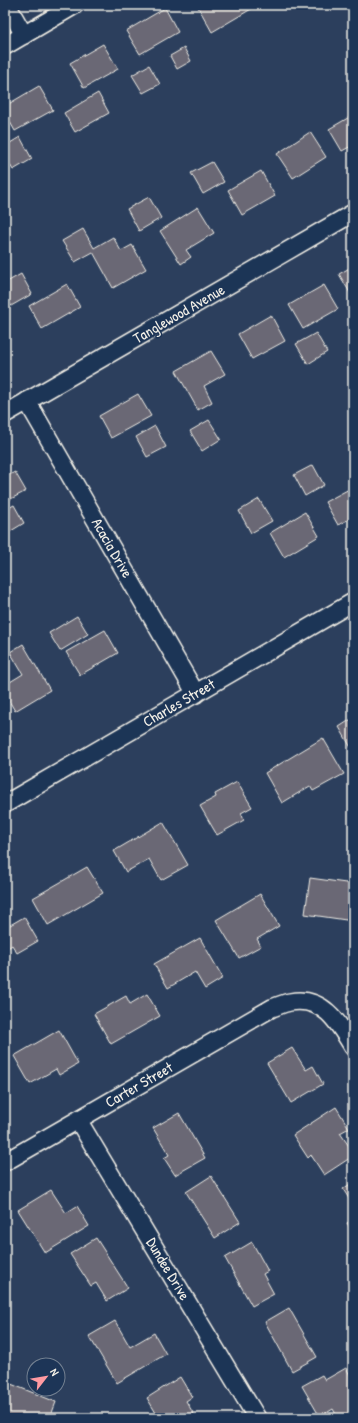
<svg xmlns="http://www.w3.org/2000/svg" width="358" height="1423" font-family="'Patrick Hand',sans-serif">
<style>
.building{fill:#6a6775;stroke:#f4f1e8}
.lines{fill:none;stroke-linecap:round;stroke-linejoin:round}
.minor-casing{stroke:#f4f1e8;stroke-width:20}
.minor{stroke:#1d3557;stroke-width:17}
.labels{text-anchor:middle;stroke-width:3;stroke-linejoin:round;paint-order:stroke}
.street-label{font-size:15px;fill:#f4f1e8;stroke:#1d3557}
</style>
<rect width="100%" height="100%" fill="#2c3f5d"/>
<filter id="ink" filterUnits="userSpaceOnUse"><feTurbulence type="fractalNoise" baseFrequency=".025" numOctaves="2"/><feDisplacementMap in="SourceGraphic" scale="8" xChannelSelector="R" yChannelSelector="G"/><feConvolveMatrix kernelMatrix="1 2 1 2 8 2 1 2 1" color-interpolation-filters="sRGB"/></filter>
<g filter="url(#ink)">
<g class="building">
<polygon points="197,5 258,5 212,32"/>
<polygon points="165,8 178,32 140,54 126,31"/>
<polygon points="103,44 118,69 84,88 70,63"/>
<polygon points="184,48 191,61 177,69 170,56"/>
<polygon points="149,65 160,84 143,93 132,75"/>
<polygon points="39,86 53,110 15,131 5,113 5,106"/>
<polygon points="98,93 109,113 75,132 64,113"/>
<polygon points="353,115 353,145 342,151 329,129"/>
<polygon points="310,132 326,157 293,178 277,154"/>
<polygon points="20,137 32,159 13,170 5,156 5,146"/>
<polygon points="212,162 224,182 203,194 191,173"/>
<polygon points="261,171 275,196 242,215 228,190"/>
<polygon points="149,197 161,218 139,231 127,209"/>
<polygon points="198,207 214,233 186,250 191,257 181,264 160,231"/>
<polygon points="83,229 94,248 113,237 121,251 132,245 146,269 113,288 93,252 75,262 62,241"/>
<polygon points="353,266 353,298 339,274"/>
<polygon points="21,274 32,294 11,306 5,296 5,283"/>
<polygon points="67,284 80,307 42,329 29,306"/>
<polygon points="324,285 338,309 303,329 289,305"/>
<polygon points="271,315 285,341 252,359 238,334"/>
<polygon points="316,333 327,352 308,364 296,344"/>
<polygon points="211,351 225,374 204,386 212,402 198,410 176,371"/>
<polygon points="138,394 151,416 111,438 99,416"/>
<polygon points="209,420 221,439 202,451 190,431"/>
<polygon points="155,426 166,447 147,457 136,437"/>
<polygon points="313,465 324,485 305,496 294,475"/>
<polygon points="15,472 26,491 5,502 5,477"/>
<polygon points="353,487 353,517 338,525 325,502"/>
<polygon points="259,499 272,521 251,533 239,511"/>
<polygon points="14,505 24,523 6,534 5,510"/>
<polygon points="305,512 319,536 284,557 270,533"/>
<polygon points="77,616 88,634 60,651 49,633"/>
<polygon points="105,630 118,653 80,675 66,652"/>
<polygon points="23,644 50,690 15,711 5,694 5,685 23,674 10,652"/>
<polygon points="353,718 353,751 339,727"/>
<polygon points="323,738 344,774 313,791 310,786 282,803 265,773"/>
<polygon points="237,782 252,807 241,813 244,820 217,835 200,806 216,797 215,794"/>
<polygon points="163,822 188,865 161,880 149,859 126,872 114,851"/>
<polygon points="87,867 103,893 48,925 33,898"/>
<polygon points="310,878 353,884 353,921 305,914"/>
<polygon points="260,894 279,926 257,939 261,946 239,958 216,920"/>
<polygon points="24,917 38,941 17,953 12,945 5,950 5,928"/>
<polygon points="200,938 223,978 205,989 195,972 168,988 154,964"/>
<polygon points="147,994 160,1016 111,1044 94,1014 126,996 130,1004"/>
<polygon points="59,1030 78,1064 59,1075 56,1069 30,1084 14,1056"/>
<polygon points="292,1048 306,1070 313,1066 323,1084 291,1103 267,1063"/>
<polygon points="336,1107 349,1128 340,1133 353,1152 353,1156 324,1175 311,1155 308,1158 293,1135"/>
<polygon points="179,1113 205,1158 175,1175 164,1158 169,1155 153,1128"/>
<polygon points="211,1176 240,1222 215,1238 186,1192"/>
<polygon points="353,1182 353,1205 343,1189"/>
<polygon points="51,1190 66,1213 77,1206 89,1226 45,1253 18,1210"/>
<polygon points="353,1219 353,1233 347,1223"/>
<polygon points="96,1238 128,1288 107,1301 96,1283 91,1286 70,1254"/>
<polygon points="252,1242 268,1271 263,1274 274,1294 252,1306 225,1258"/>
<polygon points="289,1308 317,1357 292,1371 265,1322"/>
<polygon points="115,1321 130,1347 154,1333 166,1354 117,1383 89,1336"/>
<polygon points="346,1368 353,1380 353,1414 346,1418 338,1418 333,1409 320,1417 302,1386 322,1375 325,1380"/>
<polygon points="180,1377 192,1397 186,1401 196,1418 159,1418 147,1398"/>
<polygon points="11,1384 56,1402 50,1418 5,1418 5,1400"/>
</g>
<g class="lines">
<g class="minor-casing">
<g id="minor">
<polyline points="7,5 24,35"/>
<polyline points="5,46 75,5"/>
<polyline points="27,401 196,694"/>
<polyline points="5,414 353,213"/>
<polyline points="5,804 353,602"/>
<polyline points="78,1120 257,1418"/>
<path d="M5,1162l267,-154c6,-2 12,-5 18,-6 33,-6 48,20 63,45"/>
</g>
</g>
<use href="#minor" class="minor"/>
</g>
</g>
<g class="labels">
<g class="street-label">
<text transform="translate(179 314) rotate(-30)" y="5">Tanglewood Avenue</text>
<text transform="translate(112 548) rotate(60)" y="5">Acacia Drive</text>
<text transform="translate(179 703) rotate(-30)" y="5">Charles Street</text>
<text transform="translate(139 1085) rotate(-30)" y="5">Carter Street</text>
<text transform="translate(168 1269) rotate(59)" y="5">Dundee Drive</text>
</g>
</g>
<rect width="358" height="1423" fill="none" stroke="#1d3557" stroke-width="20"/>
<rect x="10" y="10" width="338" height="1403" fill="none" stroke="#f4f1e8" stroke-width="1.5" filter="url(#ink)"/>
<g transform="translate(46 1377) rotate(59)"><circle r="19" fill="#1d3557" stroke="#738091"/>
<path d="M0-3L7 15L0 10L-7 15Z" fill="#ff9aa2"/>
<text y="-6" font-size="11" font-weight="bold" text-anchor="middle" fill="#f4f1e8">N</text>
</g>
</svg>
